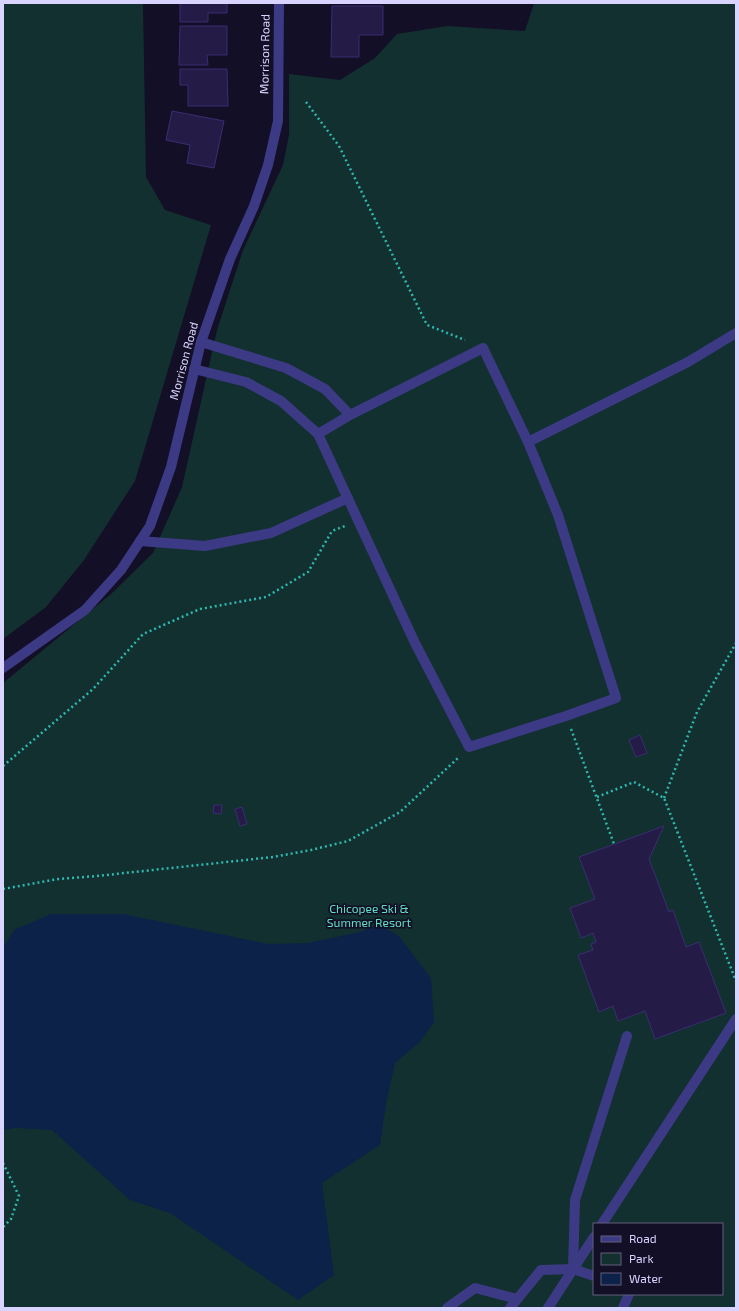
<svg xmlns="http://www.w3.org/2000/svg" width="739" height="1311" font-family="'Exo 2',sans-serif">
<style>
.green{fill:#12302f;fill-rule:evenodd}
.water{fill:#0c2248}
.building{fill:#241b47;stroke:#3b2d73}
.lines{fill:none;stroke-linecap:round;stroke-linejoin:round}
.path{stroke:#2fb8b0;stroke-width:2.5;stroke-dasharray:2 3;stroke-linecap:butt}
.service{stroke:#3d3a85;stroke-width:10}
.tertiary{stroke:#3d3a85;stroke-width:10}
.labels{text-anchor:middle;stroke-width:3.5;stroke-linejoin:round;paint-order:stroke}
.street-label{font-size:12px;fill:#d9d4ff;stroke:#130f26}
.park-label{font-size:12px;fill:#5fe0c0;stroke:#130f26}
</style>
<rect width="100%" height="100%" fill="#130f26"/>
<g class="green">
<polygon points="3,3 143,3 146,177 165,210 211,225 135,481 84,560 46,607 3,639"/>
<path d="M534,3h202v1305h-733v-625l108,-89 42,-41 29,-66 35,-157 26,-80 40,-85 6,-30v-61l51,6 35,-22 22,-24 50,-8 78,5zM594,1224h128v70h-128z"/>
</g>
<polygon class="water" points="51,914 123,914 268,944 308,943 360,932 378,924 399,936 431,978 434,1022 420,1042 395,1063 386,1104 380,1145 322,1183 334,1275 298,1300 170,1213 130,1200 52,1130 16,1128 3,1130 3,948 14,930"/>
<g class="building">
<polygon points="180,3 227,3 227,13 208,13 208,22 180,22"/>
<polygon points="332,6 383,6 383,35 359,35 359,57 331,57"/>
<polygon points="180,26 227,26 227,55 207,55 208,65 179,65"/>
<polygon points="180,69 227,69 228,106 188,106 188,85 180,85"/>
<polygon points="172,111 224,121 214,168 187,163 190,145 166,140"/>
<polygon points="640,735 647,753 636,757 629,740"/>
<polygon points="214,805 222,805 221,814 213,813"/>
<polygon points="242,807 247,824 240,826 235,809"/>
<polygon points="664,826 649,859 669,912 673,910 686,947 699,942 726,1013 655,1039 645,1011 618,1021 613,1006 599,1012 578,955 593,950 591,944 596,942 593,933 581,938 570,908 595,899 579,857"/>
</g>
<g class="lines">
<g class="path">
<polyline points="306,102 339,146 427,325 465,340"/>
<polyline points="571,729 614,844"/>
<polyline points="3,766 93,689 143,634 200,609 266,597 308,572 332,531 345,526"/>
<polyline points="597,797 634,782 664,798 736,981"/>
<polyline points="664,798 697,712 736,643"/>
<polyline points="3,889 58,879 97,876 273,857 311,850 348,841 400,812 458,758"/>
<polyline points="3,1163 19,1196 11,1219 3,1227"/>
</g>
<g class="service">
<polyline points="201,342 286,368 325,389 350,415"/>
<polyline points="194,369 246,382 281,401 318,434 415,643 469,747 566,716 616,698 558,515 528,442 483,348 350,415 318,434"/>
<polyline points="528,442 688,362 736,333"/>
<polyline points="140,541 205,546 271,533 348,498"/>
<polyline points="602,1224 736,1019"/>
<polyline points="573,1269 575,1200 627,1036"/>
<polyline points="447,1308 475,1288 517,1299"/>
<polyline points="510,1308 541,1270 573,1269 594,1276"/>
<polyline points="548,1308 594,1237"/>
<polyline points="623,1308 629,1294"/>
</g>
<polyline class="tertiary" points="3,668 85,610 121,570 150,526 171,467 201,342 230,259 254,206 268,165 278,121 279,3"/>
</g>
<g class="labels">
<g class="street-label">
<text transform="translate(265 54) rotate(-89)" y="4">Morrison Road</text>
<text transform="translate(184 361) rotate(-75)" y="4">Morrison Road</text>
</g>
<g class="park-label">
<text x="369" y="913">Chicopee Ski &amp;<tspan x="369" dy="14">Summer Resort</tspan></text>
</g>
</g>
<rect width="739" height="1311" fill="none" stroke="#d9d4ff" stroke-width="8"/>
<rect x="593" y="1223" width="130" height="72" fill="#130f26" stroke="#625e7d"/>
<rect x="601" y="1236" width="20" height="6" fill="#3d3a85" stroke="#625e7d"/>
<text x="629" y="1243" font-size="12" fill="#d9d4ff">Road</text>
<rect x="601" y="1253" width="20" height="12" fill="#12302f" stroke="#625e7d"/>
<text x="629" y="1263" font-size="12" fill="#d9d4ff">Park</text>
<rect x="601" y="1273" width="20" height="12" fill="#0c2248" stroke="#625e7d"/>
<text x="629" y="1283" font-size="12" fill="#d9d4ff">Water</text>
</svg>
